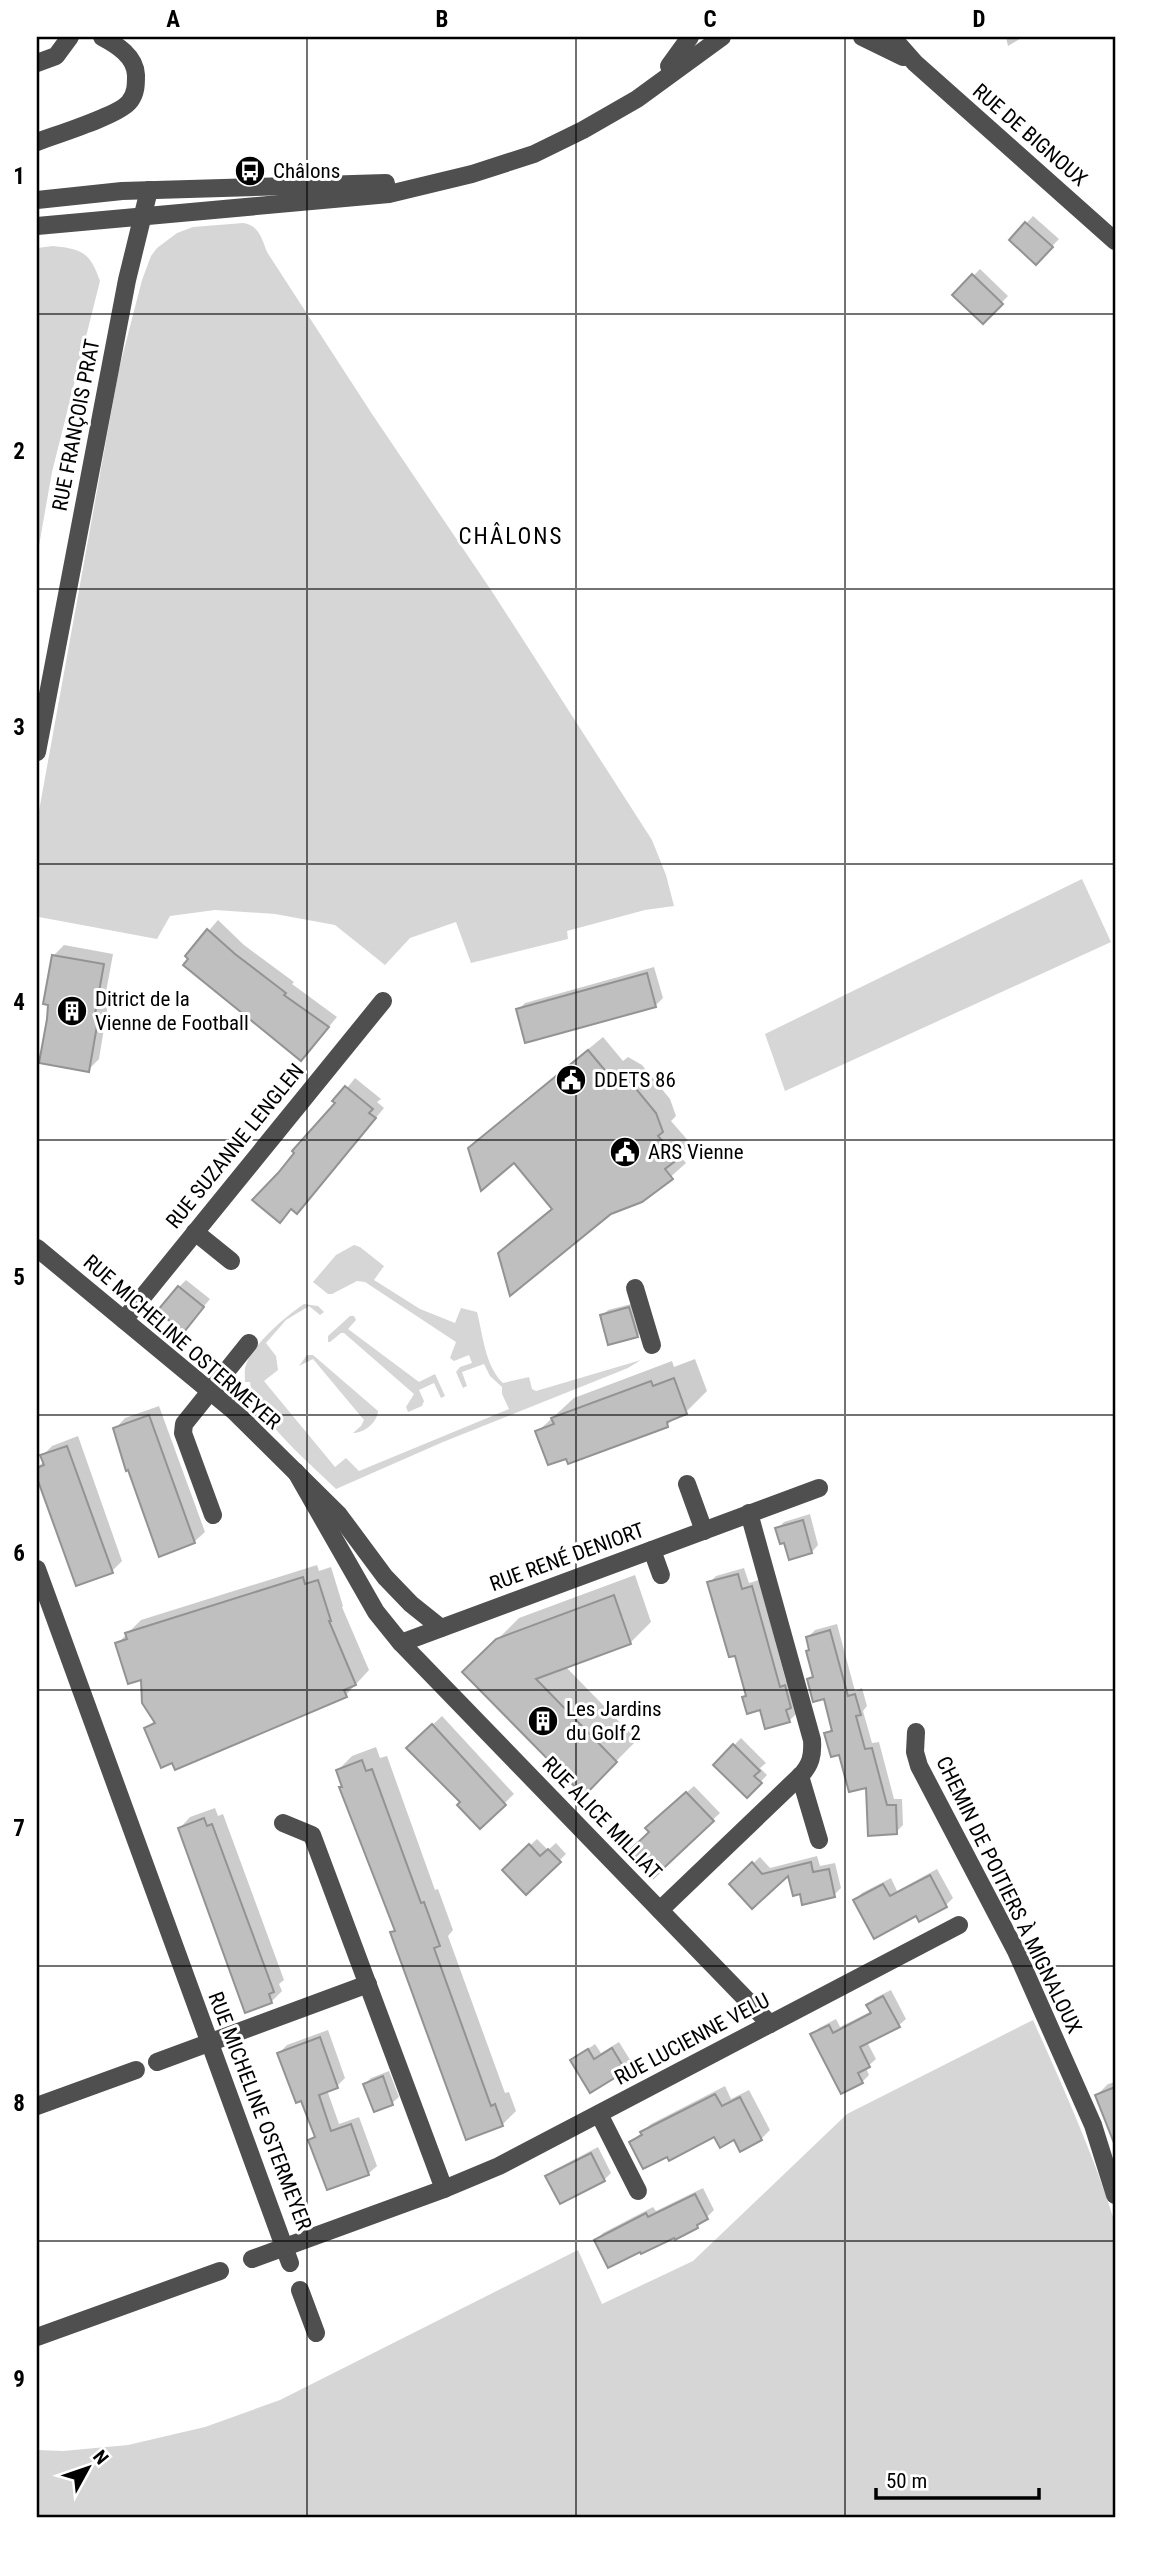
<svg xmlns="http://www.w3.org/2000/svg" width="1152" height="2555" font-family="'Roboto Condensed',sans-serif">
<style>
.green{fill:#d6d6d6}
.shadow{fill:#0003}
.building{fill:#bfbfbf;stroke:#939393;stroke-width:2}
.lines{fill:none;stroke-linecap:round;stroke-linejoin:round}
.minor{stroke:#4f4f4f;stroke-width:18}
.grid{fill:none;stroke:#000;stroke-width:2;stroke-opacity:0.55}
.labels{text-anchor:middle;stroke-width:6;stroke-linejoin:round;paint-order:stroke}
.street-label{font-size:21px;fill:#000;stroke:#fff}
.poi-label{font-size:21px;fill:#000;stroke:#fff;text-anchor:start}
.neighbourhood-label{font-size:23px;letter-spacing:2px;fill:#000;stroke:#fff}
.neatline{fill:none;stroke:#000;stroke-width:2.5}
.grid-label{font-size:23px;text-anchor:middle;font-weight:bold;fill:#000}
</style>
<rect width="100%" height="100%" fill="#fff"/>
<g class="green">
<path d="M243,223c16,2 19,16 24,29l105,162 121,179 159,247 14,35 8,31 -29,4 -78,21 1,8 -97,24 -15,-41 -46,16 -25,27 -50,-40 -60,-11 -60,-4 -45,6 -13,23 -118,-22 -2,18v-113l82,-453 23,-89 9,-24 6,-8 20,-15 16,-6z"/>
<path d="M53,246c29,3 37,6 47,35l-48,191 -15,85v-309z"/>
<polygon points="1082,879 1111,942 785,1091 765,1034"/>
<path d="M354,1245l6,2 24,19 -10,14 46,29 35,14 6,-15 16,4c6,23 8,54 26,71l26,-6 3,12 4,2 105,-31 -13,8 -185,74 -107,47c-25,-25 -83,-72 -86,-107h-5c0,-5 -1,-12 1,-17 6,-20 41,-50 58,-61l14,2 6,6 -4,3 -11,-9 -23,14 -20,23 10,13 2,14 -14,11 71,86 11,-9 13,13 150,-62 -7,-15v-7l-12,-11 -6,-12 -22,8 5,14 -4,2 -7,-16 4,-5 12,-4 -3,-8 -15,6 -4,-3 6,-16 -91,-60 -8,-1 -25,13h-4l-15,-12 23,-27z"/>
<polygon points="350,1316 354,1316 356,1320 348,1329 419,1382 435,1374 445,1396 441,1398 434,1383 419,1390 424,1401 422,1406 408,1412 406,1407 414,1394 344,1333 341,1333 330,1342 328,1342 328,1336"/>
<path d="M307,1355h6l65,56c-1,12 -14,22 -25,22l8,-7 3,-6 -51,-61 -14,7z"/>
<path d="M1033,2020c30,67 60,133 82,203v295h-1078v-68l26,1 65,-6 77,-18 75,-27 298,-150 24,54 91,-43 154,-147z"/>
</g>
<g class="shadow">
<polygon points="1006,37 1023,37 1008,46"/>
<polygon points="1033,216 1059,239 1043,256 1011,240"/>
<polygon points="980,269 1008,296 983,322 955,295"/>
<polygon points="218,920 244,945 294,982 292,984 337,1017 310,1049 187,956"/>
<polygon points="64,945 113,954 104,1003 108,1004 99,1059 88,1070 49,1020 53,956"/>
<polygon points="654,967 663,998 656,1005 518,1010 525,1003"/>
<polygon points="603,1037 623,1061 628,1057 642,1065 670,1099 676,1116 671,1121 691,1144 679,1155 686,1163 656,1190 500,1254 553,1208 514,1161 470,1148 485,1134"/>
<polygon points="355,1078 381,1099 377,1102 384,1108 306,1202 292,1208 279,1174"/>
<polygon points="186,1280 210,1299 190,1323 179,1287"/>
<polygon points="635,1303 643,1330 637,1336 602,1316 608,1310"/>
<polygon points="695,1359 707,1391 686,1412 677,1416 667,1425 567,1456 537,1432 574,1398 672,1361 674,1367"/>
<polygon points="159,1406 205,1532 194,1542 115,1429 125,1418"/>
<polygon points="78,1436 122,1561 112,1571 77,1584 37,1468 44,1461 42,1456 52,1446"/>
<polygon points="810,1514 818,1545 812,1552 785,1541 777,1529 784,1522"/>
<polygon points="317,1565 319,1571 331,1567 343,1606 342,1607 369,1670 346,1695 146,1729 155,1720 142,1678 117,1644 141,1620"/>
<polygon points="744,1568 749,1583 759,1580 786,1681 792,1679 796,1714 789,1721 761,1708 744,1697 747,1694 736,1653 709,1583 716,1576"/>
<polygon points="635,1575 651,1622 630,1643 565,1666 637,1740 584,1794 465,1672 519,1618"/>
<polygon points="837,1624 855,1691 862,1688 867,1706 863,1711 872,1743 879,1742 894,1799 902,1799 903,1825 896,1832 868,1786 826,1734 833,1727 825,1697 809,1679 814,1674 808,1651 811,1648 808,1637 815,1630"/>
<polygon points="442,1716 514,1794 480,1827 463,1802 408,1748"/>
<polygon points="741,1738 766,1763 760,1768 767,1775 747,1796 715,1765"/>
<polygon points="376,1747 380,1758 387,1756 435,1890 438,1889 453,1930 448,1936 505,2093 509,2092 516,2111 502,2125 467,2137 392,1933 396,1929 338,1770 352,1756"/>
<polygon points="694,1786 720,1813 653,1876 651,1832 654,1821"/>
<polygon points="215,1808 218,1816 223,1814 284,1980 279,1984 282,1991 271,2002 180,1828 190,1817"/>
<polygon points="537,1839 548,1850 556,1843 566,1854 526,1893 504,1870"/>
<polygon points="817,1856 820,1866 835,1863 841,1888 834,1895 801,1892 789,1873 738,1877 760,1857 770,1868"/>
<polygon points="937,1869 953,1898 946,1905 920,1919 916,1913 855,1900 862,1893 891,1878 897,1891"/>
<polygon points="891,1990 906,2019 899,2025 867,2042 876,2059 866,2068 869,2075 862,2082 812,2035 819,2028 836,2019 840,2027 872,2011 868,2005 875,1998"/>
<polygon points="328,2030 345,2078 337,2086 327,2090 339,2124 359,2117 377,2166 368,2174 311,2140 316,2135 302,2099 279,2053 287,2045"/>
<polygon points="619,2042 632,2063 625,2070 572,2060 595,2044 601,2053"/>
<polygon points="389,2071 399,2097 392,2103 365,2084 371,2078"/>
<polygon points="1115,2082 1115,2140 1097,2095 1108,2084"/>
<polygon points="725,2086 731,2099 749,2090 770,2130 761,2139 715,2134 667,2154 631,2142 651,2124"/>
<polygon points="598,2147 611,2173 604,2180 560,2202 547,2177 554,2170"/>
<polygon points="703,2188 714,2210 697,2227 674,2235 596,2240 603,2233 653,2207 656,2211"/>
</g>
<g class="building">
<polygon points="1025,222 1053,247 1036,265 1009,240"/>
<polygon points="972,274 1003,304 983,324 952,295"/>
<polygon points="207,929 235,954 286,993 284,995 329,1027 301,1061 183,965 188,959 185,956"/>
<polygon points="52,955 104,964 95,1014 99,1014 89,1072 39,1063 47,1019 48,1005 43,1004"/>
<polygon points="647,973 656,1007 525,1043 516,1009"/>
<polygon points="588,1050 608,1074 613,1070 628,1079 656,1113 663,1132 658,1136 678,1159 665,1169 673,1179 642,1202 611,1214 510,1296 498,1253 552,1209 514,1163 481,1191 468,1148"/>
<polygon points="345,1086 373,1109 369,1113 376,1118 297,1214 291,1209 280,1223 252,1200 278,1173 294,1153 292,1151 335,1103 332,1101"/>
<polygon points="178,1286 204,1307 184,1332 157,1311"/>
<polygon points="629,1307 638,1337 608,1345 600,1315"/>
<polygon points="674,1378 687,1414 667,1422 668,1427 568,1464 566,1459 548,1465 535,1431 554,1424 551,1418 651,1381 653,1386"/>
<polygon points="149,1415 195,1543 159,1557 128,1470 126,1471 113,1428"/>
<polygon points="67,1446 113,1573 76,1586 37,1478 37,1468 44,1465 40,1455"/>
<polygon points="803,1520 812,1553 789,1560 784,1543 780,1544 775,1528"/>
<polygon points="738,1574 742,1589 752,1586 780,1687 785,1685 791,1708 786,1710 790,1722 765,1729 760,1710 747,1714 742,1697 746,1696 735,1656 729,1657 707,1582"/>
<polygon points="303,1577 305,1584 318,1580 331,1621 329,1621 356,1685 344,1690 347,1697 175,1770 172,1763 161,1768 144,1728 155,1723 142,1703 141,1680 128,1684 115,1643 127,1639 125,1633"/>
<polygon points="614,1595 631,1644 536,1679 617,1762 584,1796 462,1672 496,1639"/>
<polygon points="830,1630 848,1696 855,1694 861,1715 856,1716 865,1749 872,1748 887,1805 896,1805 897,1834 868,1836 866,1788 849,1792 839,1755 831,1757 824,1733 832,1731 824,1699 813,1702 807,1679 813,1677 806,1651 809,1650 806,1637"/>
<polygon points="432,1724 506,1805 480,1829 457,1805 460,1802 406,1748"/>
<polygon points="733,1744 760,1771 754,1776 762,1783 747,1798 713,1765"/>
<polygon points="362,1760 366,1771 372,1769 421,1903 424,1902 440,1946 434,1948 491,2106 495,2104 503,2126 466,2140 390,1932 395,1931 339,1787 342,1787 336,1770"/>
<polygon points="686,1792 714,1821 653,1878 628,1852 649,1832 645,1828"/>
<polygon points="204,1818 207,1826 212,1824 274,1992 269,1994 272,2003 245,2013 178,1828"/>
<polygon points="529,1844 540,1856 548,1849 561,1862 526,1895 502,1870"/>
<polygon points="752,1862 762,1874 811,1862 813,1872 829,1869 835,1897 802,1905 800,1894 793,1896 788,1876 752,1909 729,1884"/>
<polygon points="930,1875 947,1907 919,1922 916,1916 874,1939 853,1900 883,1884 890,1896"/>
<polygon points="883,1996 900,2027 860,2047 870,2067 858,2073 863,2083 841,2094 810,2034 829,2025 833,2033 871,2013 866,2005"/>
<polygon points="320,2037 338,2088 319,2095 331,2131 351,2124 369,2175 327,2190 308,2140 315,2137 301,2101 296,2103 277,2053"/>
<polygon points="612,2048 626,2071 590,2093 570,2060 588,2049 594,2059"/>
<polygon points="383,2076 393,2105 374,2112 363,2084"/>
<polygon points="1115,2087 1115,2142 1114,2143 1095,2095"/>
<polygon points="715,2094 722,2106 740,2097 762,2140 740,2152 734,2140 720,2148 714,2137 669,2161 667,2157 643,2169 629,2142 642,2135 640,2132"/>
<polygon points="591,2153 605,2181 560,2204 545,2176"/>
<polygon points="695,2194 708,2219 697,2225 698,2228 675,2240 674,2238 641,2254 640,2252 608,2268 594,2240 646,2213 648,2217"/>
</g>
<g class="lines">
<g class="minor">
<polyline points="862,37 903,57"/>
<polyline points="892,37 915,63 1115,241"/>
<polyline points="37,63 56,56 70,37"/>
<polyline points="669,66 690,37"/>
<path d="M37,142c18,-7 84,-27 93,-41 6,-8 6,-16 6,-26 -1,-19 -19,-30 -34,-38"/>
<polyline points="37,200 122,191 386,183"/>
<polyline points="37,226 389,194 472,174 534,154 583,130 637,99 722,37"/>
<polyline points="37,752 127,280 149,190"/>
<polyline points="195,1232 231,1261"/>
<polyline points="37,1248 234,1411 339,1515 385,1577 411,1604 441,1628"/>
<polyline points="635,1288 652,1345"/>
<polyline points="124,1320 383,1001"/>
<polyline points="296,1472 376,1612 401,1643 770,2024"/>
<polyline points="687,1484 704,1531"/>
<polyline points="213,1515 183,1433 184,1424 249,1343"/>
<polyline points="652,1550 661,1575"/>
<polyline points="37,1569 290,2263"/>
<polyline points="401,1643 819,1488"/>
<polyline points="916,1732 915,1752 919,1766 1016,1951 1093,2125 1115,2195"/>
<polyline points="800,1776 819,1840"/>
<path d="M660,1910l140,-134c11,-11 13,-21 12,-36l-63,-227"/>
<polyline points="157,2062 368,1984"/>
<polyline points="37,2106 136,2070"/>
<polyline points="599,2114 638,2191"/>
<polyline points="444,2189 499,2166 959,1925"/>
<polyline points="252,2259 444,2189 312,1835 283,1823"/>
<polyline points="300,2290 316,2333"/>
<polyline points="37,2337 220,2271"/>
</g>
</g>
<path class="grid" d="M307,37v2481M576,37v2481M845,37v2481M37,314h1078M37,589h1078M37,864h1078M37,1140h1078M37,1415h1078M37,1690h1078M37,1966h1078M37,2241h1078"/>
<defs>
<g id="bus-disc" transform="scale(1.575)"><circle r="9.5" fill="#000" stroke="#fff"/><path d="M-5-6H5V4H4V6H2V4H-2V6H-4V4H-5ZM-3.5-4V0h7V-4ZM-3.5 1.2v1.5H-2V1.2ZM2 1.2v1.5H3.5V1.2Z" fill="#fff"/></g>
<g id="building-disc" transform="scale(1.575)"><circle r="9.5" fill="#000" stroke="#fff"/><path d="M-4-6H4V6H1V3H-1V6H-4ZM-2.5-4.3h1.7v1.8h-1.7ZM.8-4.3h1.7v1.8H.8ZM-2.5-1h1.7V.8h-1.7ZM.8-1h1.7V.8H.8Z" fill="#fff"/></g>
<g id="civic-disc" transform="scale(1.575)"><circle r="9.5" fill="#000" stroke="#fff"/><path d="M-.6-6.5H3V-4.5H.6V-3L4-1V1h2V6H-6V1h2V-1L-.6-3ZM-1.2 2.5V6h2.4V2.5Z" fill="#fff"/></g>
</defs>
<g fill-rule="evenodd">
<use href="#bus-disc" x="250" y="171"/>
<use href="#building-disc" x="72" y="1011"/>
<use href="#civic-disc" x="571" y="1080"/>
<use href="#civic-disc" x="625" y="1152"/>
<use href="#building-disc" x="543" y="1721"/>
</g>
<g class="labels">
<g class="street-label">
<text transform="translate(1030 135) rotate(41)" y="7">RUE DE BIGNOUX</text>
<text transform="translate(76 425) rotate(-79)" y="7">RUE FRANÇOIS PRAT</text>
<text transform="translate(235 1146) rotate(-51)" y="7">RUE SUZANNE LENGLEN</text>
<text transform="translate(182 1342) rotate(41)" y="7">RUE MICHELINE OSTERMEYER</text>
<text transform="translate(567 1557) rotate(-20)" y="7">RUE RENÉ DENIORT</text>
<text transform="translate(602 1818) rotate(46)" y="7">RUE ALICE MILLIAT</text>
<text transform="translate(1009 1895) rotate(64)" y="7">CHEMIN DE POITIERS À MIGNALOUX</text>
<text transform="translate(692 2039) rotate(-28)" y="7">RUE LUCIENNE VELU</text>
<text transform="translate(260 2111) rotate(69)" y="7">RUE MICHELINE OSTERMEYER</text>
</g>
<g class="poi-label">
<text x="273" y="178">Châlons</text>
<text x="95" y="1006">Ditrict de la<tspan x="95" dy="24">Vienne de Football</tspan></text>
<text x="594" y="1087">DDETS 86</text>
<text x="648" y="1159">ARS Vienne</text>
<text x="566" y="1716">Les Jardins<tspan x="566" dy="24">du Golf 2</tspan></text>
</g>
<g class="neighbourhood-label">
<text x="511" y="544">CHÂLONS</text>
</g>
</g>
<rect width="1152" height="2555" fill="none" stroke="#ffffff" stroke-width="77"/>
<g transform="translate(88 2468) rotate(50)" stroke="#ffffff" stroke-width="5" paint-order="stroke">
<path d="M0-5L12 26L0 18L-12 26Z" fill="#000000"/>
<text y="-10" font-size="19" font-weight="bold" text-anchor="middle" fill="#000000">N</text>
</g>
<path d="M876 2488v10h163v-10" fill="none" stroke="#000000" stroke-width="3.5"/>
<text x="886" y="2488" font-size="21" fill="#000000" stroke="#ffffff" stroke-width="5" paint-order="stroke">50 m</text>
<rect x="38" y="38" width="1076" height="2478" class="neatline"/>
<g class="grid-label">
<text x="173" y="27">A</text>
<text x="442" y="27">B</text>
<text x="710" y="27">C</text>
<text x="979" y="27">D</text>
<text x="19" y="184">1</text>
<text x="19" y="459">2</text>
<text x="19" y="735">3</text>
<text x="19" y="1010">4</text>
<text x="19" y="1285">5</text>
<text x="19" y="1561">6</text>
<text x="19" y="1836">7</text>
<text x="19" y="2111">8</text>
<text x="19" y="2387">9</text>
</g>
</svg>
